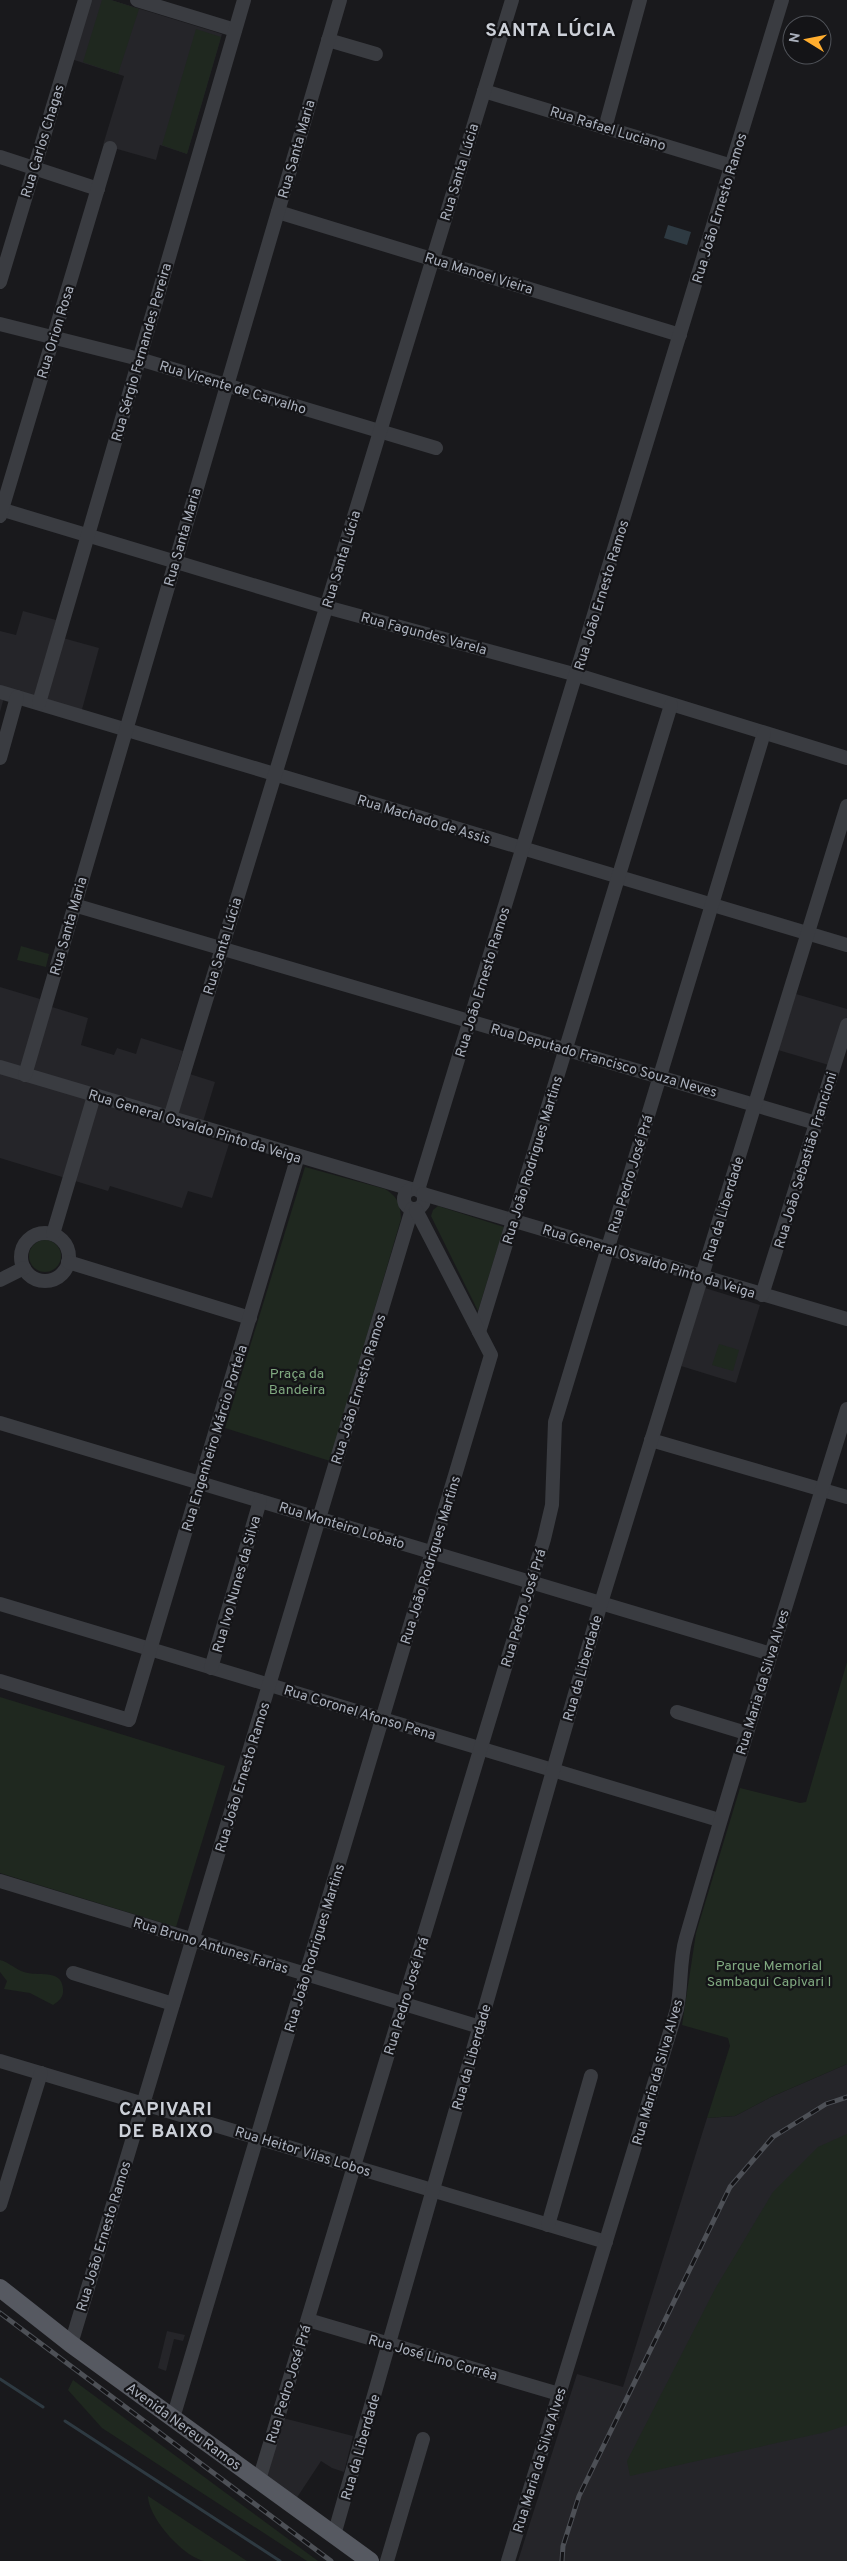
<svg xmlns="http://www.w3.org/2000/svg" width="847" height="2561" font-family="Overpass,sans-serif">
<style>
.built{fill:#252529}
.green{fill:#1f281f}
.water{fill:#2e3a42}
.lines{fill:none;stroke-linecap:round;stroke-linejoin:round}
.stream{stroke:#2e3a42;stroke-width:3}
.minor{stroke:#3a3c41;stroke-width:14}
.major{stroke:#565961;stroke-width:18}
.rail-casing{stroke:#4d5056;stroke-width:5}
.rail{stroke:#141417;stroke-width:3;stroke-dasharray:9;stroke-linecap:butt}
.labels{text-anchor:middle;stroke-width:4.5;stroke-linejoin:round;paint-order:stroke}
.street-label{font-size:14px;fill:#abb1bd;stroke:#141417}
.park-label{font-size:14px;fill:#80a980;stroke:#141417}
.district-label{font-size:19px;font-weight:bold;letter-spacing:1px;fill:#ccd0d8;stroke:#141417}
</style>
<rect width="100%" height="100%" fill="#19191c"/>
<g class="built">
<polygon points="89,0 111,0 222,34 187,154 160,145 156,160 103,145 124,76 71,59"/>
<polygon points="23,611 56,620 52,635 99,648 81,713 6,690 0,712 0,631 16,635"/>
<polygon points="0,987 40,999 39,1003 88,1018 81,1045 114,1055 117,1048 136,1054 141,1038 183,1051 177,1070 215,1082 199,1135 229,1144 212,1198 188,1191 182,1208 110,1186 108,1191 0,1158"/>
<polygon points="796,994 847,1009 847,1017 832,1066 778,1050"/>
<polygon points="705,1288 760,1305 736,1383 681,1366"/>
<polygon points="847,2064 847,2561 518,2561 577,2374 623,2387 707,2118 735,2116 771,2097"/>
<polygon points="167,2331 185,2335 183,2341 174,2339 166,2371 158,2368"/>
<polygon points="283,2418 353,2436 344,2472 332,2468 321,2461 296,2499 267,2477"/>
</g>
<g class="green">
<polygon points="102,0 111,0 139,9 118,74 83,62"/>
<polygon points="196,29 221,37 187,154 162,145"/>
<polygon points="21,946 49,954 46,967 17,960"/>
<path d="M305,1167l80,22c13,8 15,15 16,30l-71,242 -105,-33z"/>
<polygon points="438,1206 504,1227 478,1311 431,1216 433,1210"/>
<circle cx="45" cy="1256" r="16"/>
<polygon points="719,1344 739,1350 733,1371 712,1365"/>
<polygon points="847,1662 847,2064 771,2097 735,2116 707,2118 730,2046 728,2038 682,2025 696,1933 740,1788 800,1803 806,1802"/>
<polygon points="0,1697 225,1766 176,1927 0,1873"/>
<path d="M0,1960c9,2 16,10 24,12 13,5 38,-4 39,17 1,8 -4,12 -10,16l-23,-12 -26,-4 3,-8 -7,-9z"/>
<polygon points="847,2134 847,2425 826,2432 630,2476 627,2461 715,2289 773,2192 818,2147"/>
<polygon points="73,2380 318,2561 307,2561 102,2428 68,2390"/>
<path d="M148,2496l99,65c-13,0 -31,0 -43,0 -22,-5 -56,-44 -56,-65z"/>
</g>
<polygon class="water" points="668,225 691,232 687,245 664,238"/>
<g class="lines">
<g class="stream">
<polyline points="0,2379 43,2407"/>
<polyline points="65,2421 280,2561"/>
</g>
<g class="minor">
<polyline points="137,0 235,30"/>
<polyline points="328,40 376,54"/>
<polyline points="484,91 732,166"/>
<polyline points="605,128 640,0"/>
<polyline points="0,157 98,189"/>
<polyline points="278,212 680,335"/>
<polyline points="0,282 85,0"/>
<polyline points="0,324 139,359 436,448"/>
<polyline points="0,509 326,607 577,675 847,758"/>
<polyline points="0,516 110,148"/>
<polyline points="0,692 847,945"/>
<polyline points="39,703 244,0"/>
<polyline points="0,758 17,697"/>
<polyline points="74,905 816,1123"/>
<polyline points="0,1067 411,1189"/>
<polyline points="25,1075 340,0"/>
<polyline points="170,1118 512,0"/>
<circle cx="414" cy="1199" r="10"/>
<polyline points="418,1190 782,0"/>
<polyline points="423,1194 847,1319"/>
<circle cx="45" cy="1257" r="24"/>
<polyline points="53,1234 94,1096"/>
<polyline points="68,1262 250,1318"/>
<polyline points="0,1280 24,1268"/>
<polyline points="762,1295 847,1025"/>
<polyline points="479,1332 671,705"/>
<polyline points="0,1423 771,1654"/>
<polyline points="651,1440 847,1497"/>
<polyline points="0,1604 719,1820"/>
<polyline points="211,1668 260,1501"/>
<polyline points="0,1681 129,1720 298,1156"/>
<polyline points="677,1712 746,1733"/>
<polyline points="0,1881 480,2027"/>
<polyline points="73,1973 173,2004"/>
<polyline points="0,2061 606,2242"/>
<polyline points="0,2205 41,2073"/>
<polyline points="548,2225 591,2076"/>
<polyline points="308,2320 559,2394"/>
<polyline points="71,2344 412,1209"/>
<polyline points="173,2418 491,1355 416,1210"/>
<polyline points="259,2480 544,1539 552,1505 555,1422 764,733"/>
<polyline points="334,2535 601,1603 847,806"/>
<polyline points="387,2561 423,2439"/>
<path d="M508,2561l169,-552c5,-23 2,-48 9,-71 51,-177 106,-353 161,-529"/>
</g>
<polyline class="major" points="0,2288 71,2344 370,2561"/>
<g class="rail-casing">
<g id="rail">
<polyline points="0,2313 331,2561"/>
<polyline points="562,2561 563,2546 579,2496 730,2187 773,2137 826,2104 847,2097"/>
</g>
</g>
<use href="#rail" class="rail"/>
</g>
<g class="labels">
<g class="street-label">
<text transform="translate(608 128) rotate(17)" y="5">Rua Rafael Luciano</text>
<text transform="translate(42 141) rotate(-73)" y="5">Rua Carlos Chagas</text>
<text transform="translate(296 149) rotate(-74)" y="5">Rua Santa Maria</text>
<text transform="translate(459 172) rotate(-73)" y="5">Rua Santa Lúcia</text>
<text transform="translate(719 208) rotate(-73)" y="5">Rua João Ernesto Ramos</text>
<text transform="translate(479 273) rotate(17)" y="5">Rua Manoel Vieira</text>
<text transform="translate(55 332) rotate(-73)" y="5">Rua Orion Rosa</text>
<text transform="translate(141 352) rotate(-74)" y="5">Rua Sérgio Fernandes Pereira</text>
<text transform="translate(233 387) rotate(17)" y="5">Rua Vicente de Carvalho</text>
<text transform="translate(182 537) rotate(-74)" y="5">Rua Santa Maria</text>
<text transform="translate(341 559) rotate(-73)" y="5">Rua Santa Lúcia</text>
<text transform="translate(601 595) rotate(-73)" y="5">Rua João Ernesto Ramos</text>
<text transform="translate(424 633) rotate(15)" y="5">Rua Fagundes Varela</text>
<text transform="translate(424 819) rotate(17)" y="5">Rua Machado de Assis</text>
<text transform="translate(68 926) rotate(-74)" y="5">Rua Santa Maria</text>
<text transform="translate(222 946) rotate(-73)" y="5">Rua Santa Lúcia</text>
<text transform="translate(482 982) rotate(-73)" y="5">Rua João Ernesto Ramos</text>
<text transform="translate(604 1060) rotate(16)" y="5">Rua Deputado Francisco Souza Neves</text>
<text transform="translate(195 1126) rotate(17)" y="5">Rua General Osvaldo Pinto da Veiga</text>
<text transform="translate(532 1160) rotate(-73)" y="5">Rua João Rodrigues Martins</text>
<text transform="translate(805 1160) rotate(-73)" y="5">Rua João Sebastião Francioni</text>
<text transform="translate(630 1174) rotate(-73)" y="5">Rua Pedro José Prá</text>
<text transform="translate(723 1209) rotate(-73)" y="5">Rua da Liberdade</text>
<text transform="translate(649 1261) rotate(17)" y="5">Rua General Osvaldo Pinto da Veiga</text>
<text transform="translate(358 1389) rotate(-73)" y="5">Rua João Ernesto Ramos</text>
<text transform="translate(214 1438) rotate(-73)" y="5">Rua Engenheiro Márcio Portela</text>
<text transform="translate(342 1525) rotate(17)" y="5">Rua Monteiro Lobato</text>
<text transform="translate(430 1560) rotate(-73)" y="5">Rua João Rodrigues Martins</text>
<text transform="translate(236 1584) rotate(-74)" y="5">Rua Ivo Nunes da Silva</text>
<text transform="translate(523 1608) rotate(-73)" y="5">Rua Pedro José Prá</text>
<text transform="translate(582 1668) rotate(-74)" y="5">Rua da Liberdade</text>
<text transform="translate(762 1682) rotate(-73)" y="5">Rua Maria da Silva Alves</text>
<text transform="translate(360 1712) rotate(17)" y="5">Rua Coronel Afonso Pena</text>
<text transform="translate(242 1777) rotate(-73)" y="5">Rua João Ernesto Ramos</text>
<text transform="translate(211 1945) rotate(17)" y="5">Rua Bruno Antunes Farias</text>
<text transform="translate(314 1948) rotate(-73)" y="5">Rua João Rodrigues Martins</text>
<text transform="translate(406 1996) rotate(-73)" y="5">Rua Pedro José Prá</text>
<text transform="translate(471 2057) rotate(-74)" y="5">Rua da Liberdade</text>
<text transform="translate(657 2072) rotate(-74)" y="5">Rua Maria da Silva Alves</text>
<text transform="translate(303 2151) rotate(17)" y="5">Rua Heitor Vilas Lobos</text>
<text transform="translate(103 2236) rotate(-73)" y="5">Rua João Ernesto Ramos</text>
<text transform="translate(433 2357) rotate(16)" y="5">Rua José Lino Corrêa</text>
<text transform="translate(288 2384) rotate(-73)" y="5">Rua Pedro José Prá</text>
<text transform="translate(184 2426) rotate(36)" y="5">Avenida Nereu Ramos</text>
<text transform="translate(360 2447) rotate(-74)" y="5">Rua da Liberdade</text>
<text transform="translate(539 2460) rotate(-73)" y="5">Rua Maria da Silva Alves</text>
</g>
<g class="park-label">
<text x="297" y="1378">Praça da<tspan x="297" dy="16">Bandeira</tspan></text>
<text x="769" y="1970">Parque Memorial<tspan x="769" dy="16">Sambaqui Capivari I</tspan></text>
</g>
<g class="district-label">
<text x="551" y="36">SANTA LÚCIA</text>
<text x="166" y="2115">CAPIVARI<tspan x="166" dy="22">DE BAIXO</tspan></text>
</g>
</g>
<g transform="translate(807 40) rotate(280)"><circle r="24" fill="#141417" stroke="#505359"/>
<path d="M0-4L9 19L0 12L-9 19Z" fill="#ffad2e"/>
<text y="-8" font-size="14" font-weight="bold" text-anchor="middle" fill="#abb1bd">N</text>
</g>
</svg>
